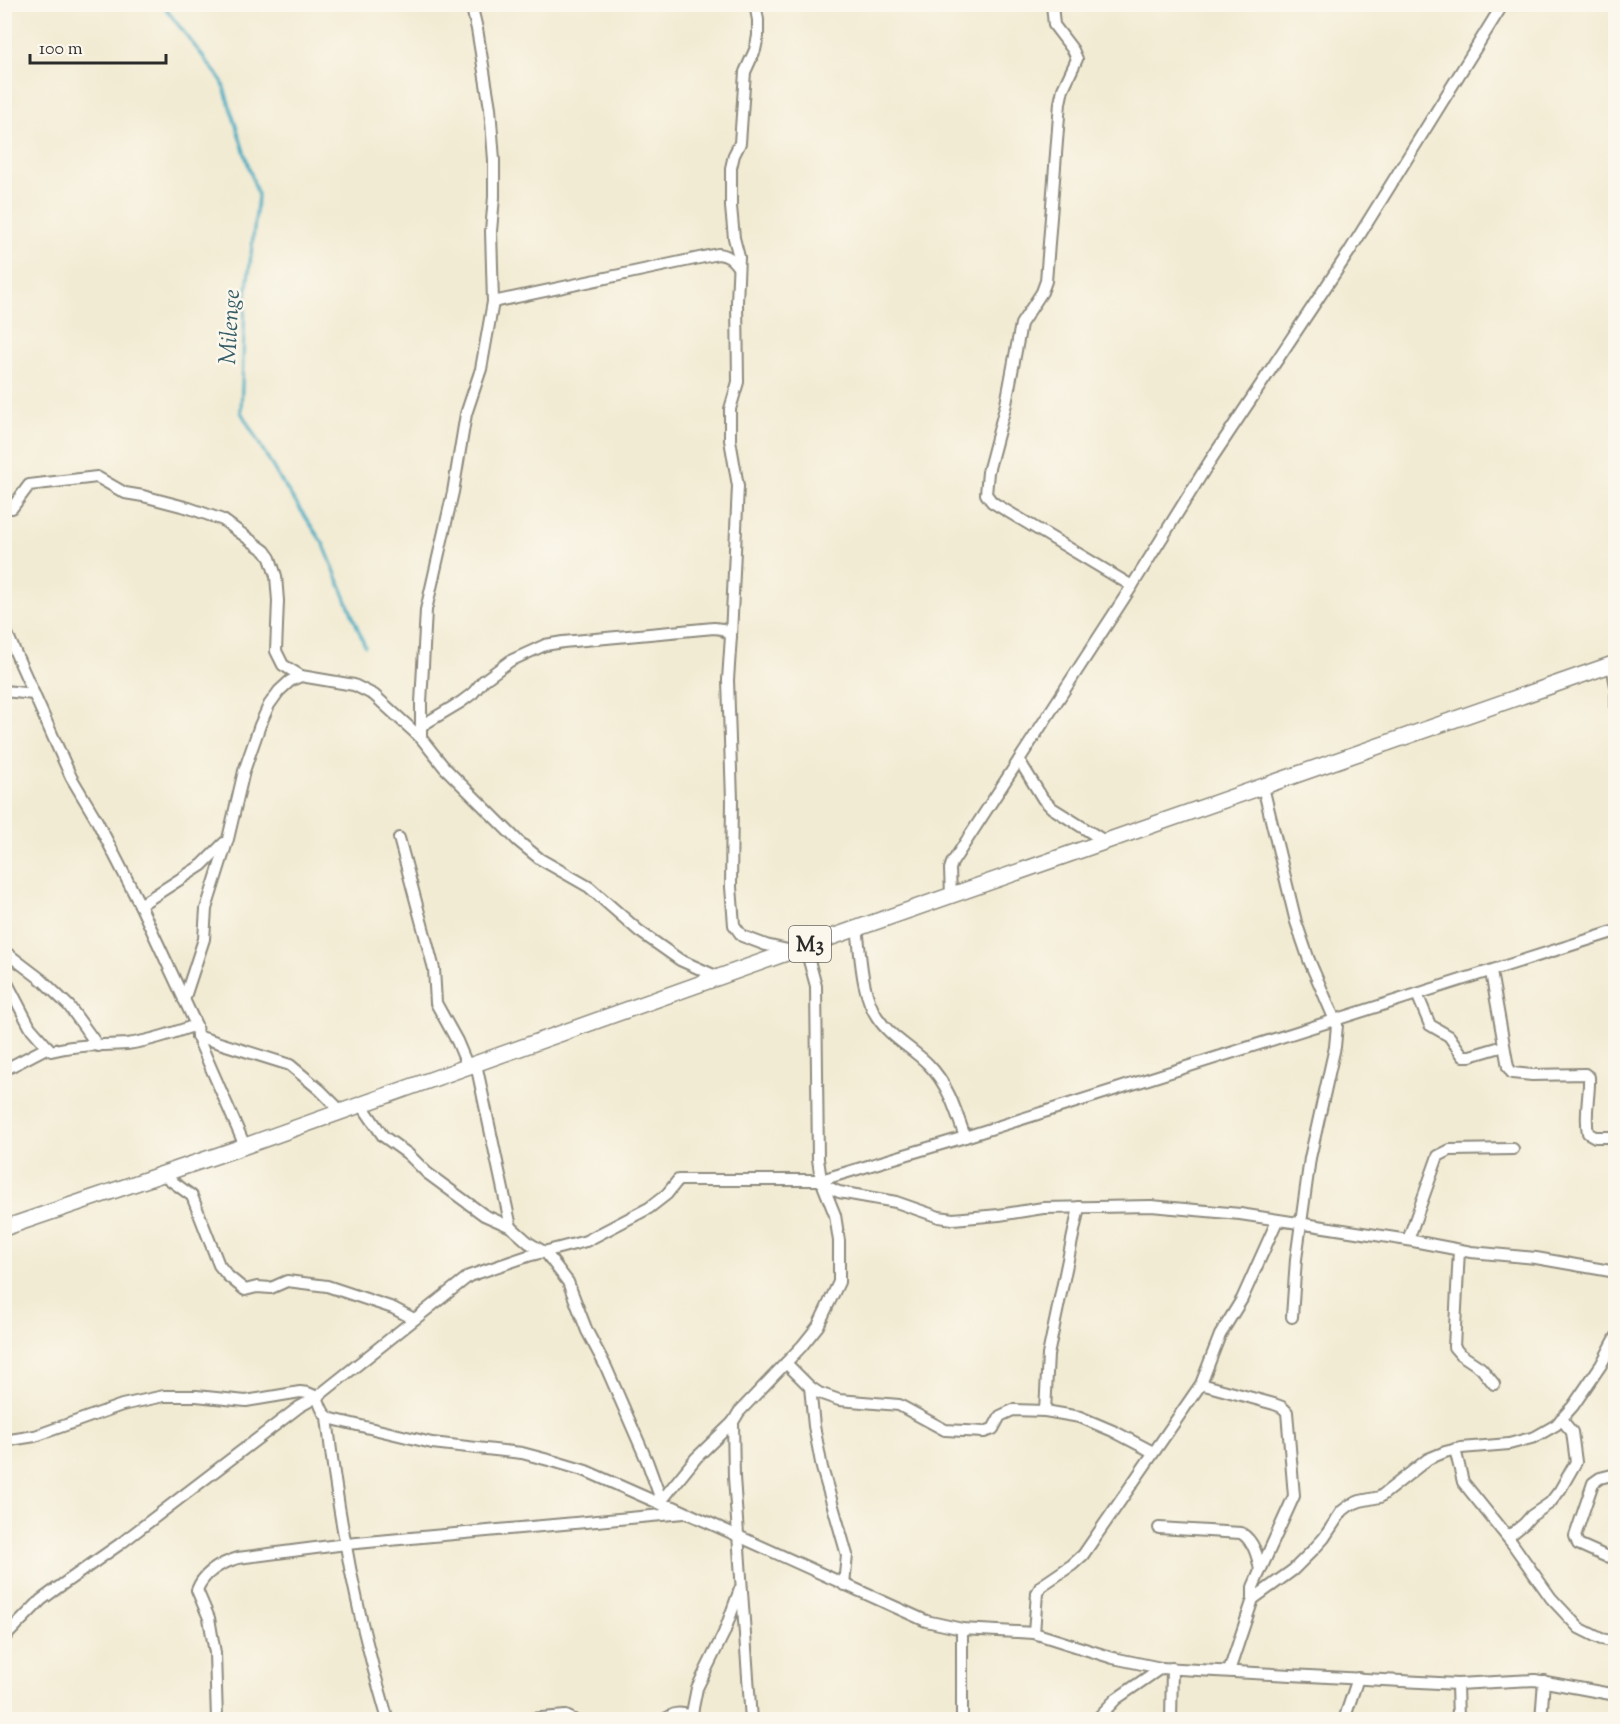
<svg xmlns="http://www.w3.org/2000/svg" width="1620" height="1724" font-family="'Sorts Mill Goudy',serif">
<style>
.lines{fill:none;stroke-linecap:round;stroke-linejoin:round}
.stream{stroke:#41a9c1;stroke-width:3}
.minor-casing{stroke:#8e8b7f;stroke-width:14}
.primary-casing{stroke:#8e8b7f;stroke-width:18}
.minor{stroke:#fff;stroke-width:10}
.primary{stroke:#fff;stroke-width:15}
.labels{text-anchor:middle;stroke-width:5;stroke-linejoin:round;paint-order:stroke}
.shield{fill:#fbf7ec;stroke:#696865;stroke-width:1.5}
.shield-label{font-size:21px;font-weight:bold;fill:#2b2b2b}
.water-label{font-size:24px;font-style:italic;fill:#345d67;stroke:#fbf7ec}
</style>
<rect width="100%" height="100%" fill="#fbf7ec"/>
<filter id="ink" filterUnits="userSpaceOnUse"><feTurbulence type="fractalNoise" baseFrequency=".0167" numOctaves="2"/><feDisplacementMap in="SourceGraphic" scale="12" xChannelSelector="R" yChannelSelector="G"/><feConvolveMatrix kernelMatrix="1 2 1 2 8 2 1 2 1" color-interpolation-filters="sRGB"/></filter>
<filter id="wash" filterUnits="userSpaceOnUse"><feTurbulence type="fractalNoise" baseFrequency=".008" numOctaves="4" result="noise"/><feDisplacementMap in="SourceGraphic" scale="24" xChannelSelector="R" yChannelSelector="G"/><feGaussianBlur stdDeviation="1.35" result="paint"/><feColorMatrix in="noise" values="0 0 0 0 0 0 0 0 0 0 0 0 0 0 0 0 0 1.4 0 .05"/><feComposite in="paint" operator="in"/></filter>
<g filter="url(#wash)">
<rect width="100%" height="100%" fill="#f2ebd3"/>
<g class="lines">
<polyline class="stream" points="162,4 222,81 258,196 245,305 241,412 278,476 324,545 365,646"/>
</g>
</g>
<g filter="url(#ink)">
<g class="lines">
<g class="minor-casing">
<g id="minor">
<polyline points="1052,4 1054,25 1073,50 1077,59 1063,89 1060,103 1046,281 1042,292 1021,324 1006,404 988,472 986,494 992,502 1132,586"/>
<path d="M493,302l225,-48c10,1 14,5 20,13"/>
<polyline points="12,508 29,485 97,477 125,493 143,496 189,508 223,520 265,551 270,558 276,576 278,601 276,651 283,665 301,676 354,685 374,695 421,738 444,767 518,841 540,859 589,887 639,931 680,960 718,977"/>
<polyline points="4,627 71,777 96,819 140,905 196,1025 197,1036 245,1146"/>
<polyline points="731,636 738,486 730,440 730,409 738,382 737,302 739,257 734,238 731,207 731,168 734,155 740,143 745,72 755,50 758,36 758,20 755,4"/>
<polyline points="1612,665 1616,686"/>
<polyline points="4,691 34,694"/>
<polyline points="1616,695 1616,723"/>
<polyline points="421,726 461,702 473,693 483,681 510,661 545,645 563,642 714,628 722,629 731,636 728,680 732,800 731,887 734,925 742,936 766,945 792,951"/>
<polyline points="421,738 421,703 426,610 453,492 466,414 481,369 493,302 491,231 494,197 494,160 490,108 477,29 471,4"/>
<polyline points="1019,760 1043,799 1052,808 1106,842"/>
<polyline points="1263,787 1296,922 1309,960 1337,1025 1335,1047 1310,1158 1296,1259 1292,1317"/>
<polyline points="399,838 434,969 436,1003 457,1041 468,1067"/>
<polyline points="951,895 950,869 952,863 1132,586 1210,461 1349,252 1503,4"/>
<polyline points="140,905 202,865 224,843"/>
<path d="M857,928c4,28 4,65 20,89 13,20 35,31 51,47 20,20 28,47 37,73"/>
<polyline points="4,951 42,980 69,1006 98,1046"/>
<path d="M1491,972l17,95 4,6 20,2 53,-1 4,3c1,18 -5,37 -1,56l7,4h21"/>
<path d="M4,977l26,50 21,24c25,-7 50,-5 76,-7 23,-3 46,-11 69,-19"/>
<polyline points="1417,994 1430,1025 1449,1036 1463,1056 1470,1056 1504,1046"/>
<polyline points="184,1000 204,939 206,909 228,839 244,771 260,725 269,705 279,691 290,681 301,676"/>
<polyline points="197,1036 290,1065 320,1090 342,1112"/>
<polyline points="476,1064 511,1227"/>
<polyline points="4,1070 48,1047"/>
<polyline points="361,1104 383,1136 408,1154 427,1173 484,1215 511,1227 529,1243 546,1253 568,1282 587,1331 606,1367 647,1461 663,1505"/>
<polyline points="162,1174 192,1196 219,1265 228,1276 245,1290 257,1287 271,1288 287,1281 327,1286 393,1308 414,1319"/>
<polyline points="822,1180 828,1187 839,1192 896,1202 939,1217 953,1219 999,1215 1043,1208 1151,1206 1240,1214 1408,1240 1471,1252 1536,1258 1616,1272"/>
<polyline points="1408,1240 1438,1156 1450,1150 1513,1149"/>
<polyline points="1459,1250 1454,1347 1460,1354 1481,1368 1494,1384"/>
<polyline points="786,1363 810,1387 819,1393 839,1400 899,1405 945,1430 984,1432 993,1429 1000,1416 1013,1410 1045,1411 1080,1417 1113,1431 1153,1452"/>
<polyline points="1201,1384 1274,1404 1282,1407 1287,1412 1294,1496 1260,1571 1253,1587 1253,1599"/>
<polyline points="810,1387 814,1426 822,1468 847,1555 844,1585"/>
<polyline points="1045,1411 1048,1355 1079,1207"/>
<path d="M327,1417c11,102 31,204 61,303"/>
<path d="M4,1441l31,-5 87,-31 42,-9h32l50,5 54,-9 8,1 9,4c4,9 5,18 15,22l100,24 90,10 34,9 30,9 77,34 11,2 252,114 36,8 72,4 79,25 48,10 296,16 78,-4 81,15"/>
<polyline points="1455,1449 1463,1482 1512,1543 1551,1598 1579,1628 1601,1639 1616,1642"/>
<polyline points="1616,1474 1600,1478 1593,1483 1575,1536 1578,1544 1605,1556 1616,1558"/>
<polyline points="662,1500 696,1458 733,1422"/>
<path d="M1159,1528l82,5c13,8 17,23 19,38"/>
<polyline points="1508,1537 1524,1524 1531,1516 1550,1503 1560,1490 1576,1462 1572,1432 1561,1419"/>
<polyline points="962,1629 962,1720"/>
<polyline points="1034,1633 1037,1593 1041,1586 1072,1565 1083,1555 1201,1384 1220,1335 1242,1299 1277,1221"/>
<polyline points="4,1638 41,1600 56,1589 120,1544 299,1407 317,1397 469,1276 528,1256 586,1241 649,1208 667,1194 678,1180 821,1180 965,1137 1616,931"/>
<polyline points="1229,1671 1253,1599 1293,1570 1313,1550 1324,1538 1342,1511 1350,1505 1360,1501 1380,1497 1428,1459 1445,1452 1461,1448 1509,1444 1535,1437 1556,1425 1573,1406 1601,1365 1616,1337"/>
<polyline points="1457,1684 1458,1720"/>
<path d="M217,1720l-2,-67 -6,-35 -12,-28c7,-18 24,-27 41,-32l108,-14 338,-31"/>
<polyline points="518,1720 566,1716 574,1720"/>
<path d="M664,1720c10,-7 14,-8 25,-5l3,-2 5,-25 27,-55 16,-44"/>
<polyline points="751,1720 734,1477 733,1422 739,1412 802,1346 818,1326 839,1282 839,1241 835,1215 821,1180 818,1159 816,986 805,946"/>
<polyline points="1096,1720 1116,1699 1161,1668"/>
<polyline points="1171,1720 1172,1668"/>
<polyline points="1344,1720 1358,1678"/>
<polyline points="1541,1720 1544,1681"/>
</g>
</g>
<g class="primary-casing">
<polyline id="primary" points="4,1228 245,1146 792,951 1616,663"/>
</g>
<use href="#minor" class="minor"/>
<use href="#primary" class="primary"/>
</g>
</g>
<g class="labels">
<rect class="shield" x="789" y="926" width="42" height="36" rx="4.5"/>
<g class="shield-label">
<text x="810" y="951">M3</text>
</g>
<g class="water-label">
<text transform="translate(229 327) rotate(-87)" y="8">Milenge</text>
</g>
</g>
<rect width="1620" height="1724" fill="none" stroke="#fbf7ec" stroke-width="24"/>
<path d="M30 54v9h136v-9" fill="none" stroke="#2b2b2b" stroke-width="3"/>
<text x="39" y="54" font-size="18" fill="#2b2b2b" stroke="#fbf7ec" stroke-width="4.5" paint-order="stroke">100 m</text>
</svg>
